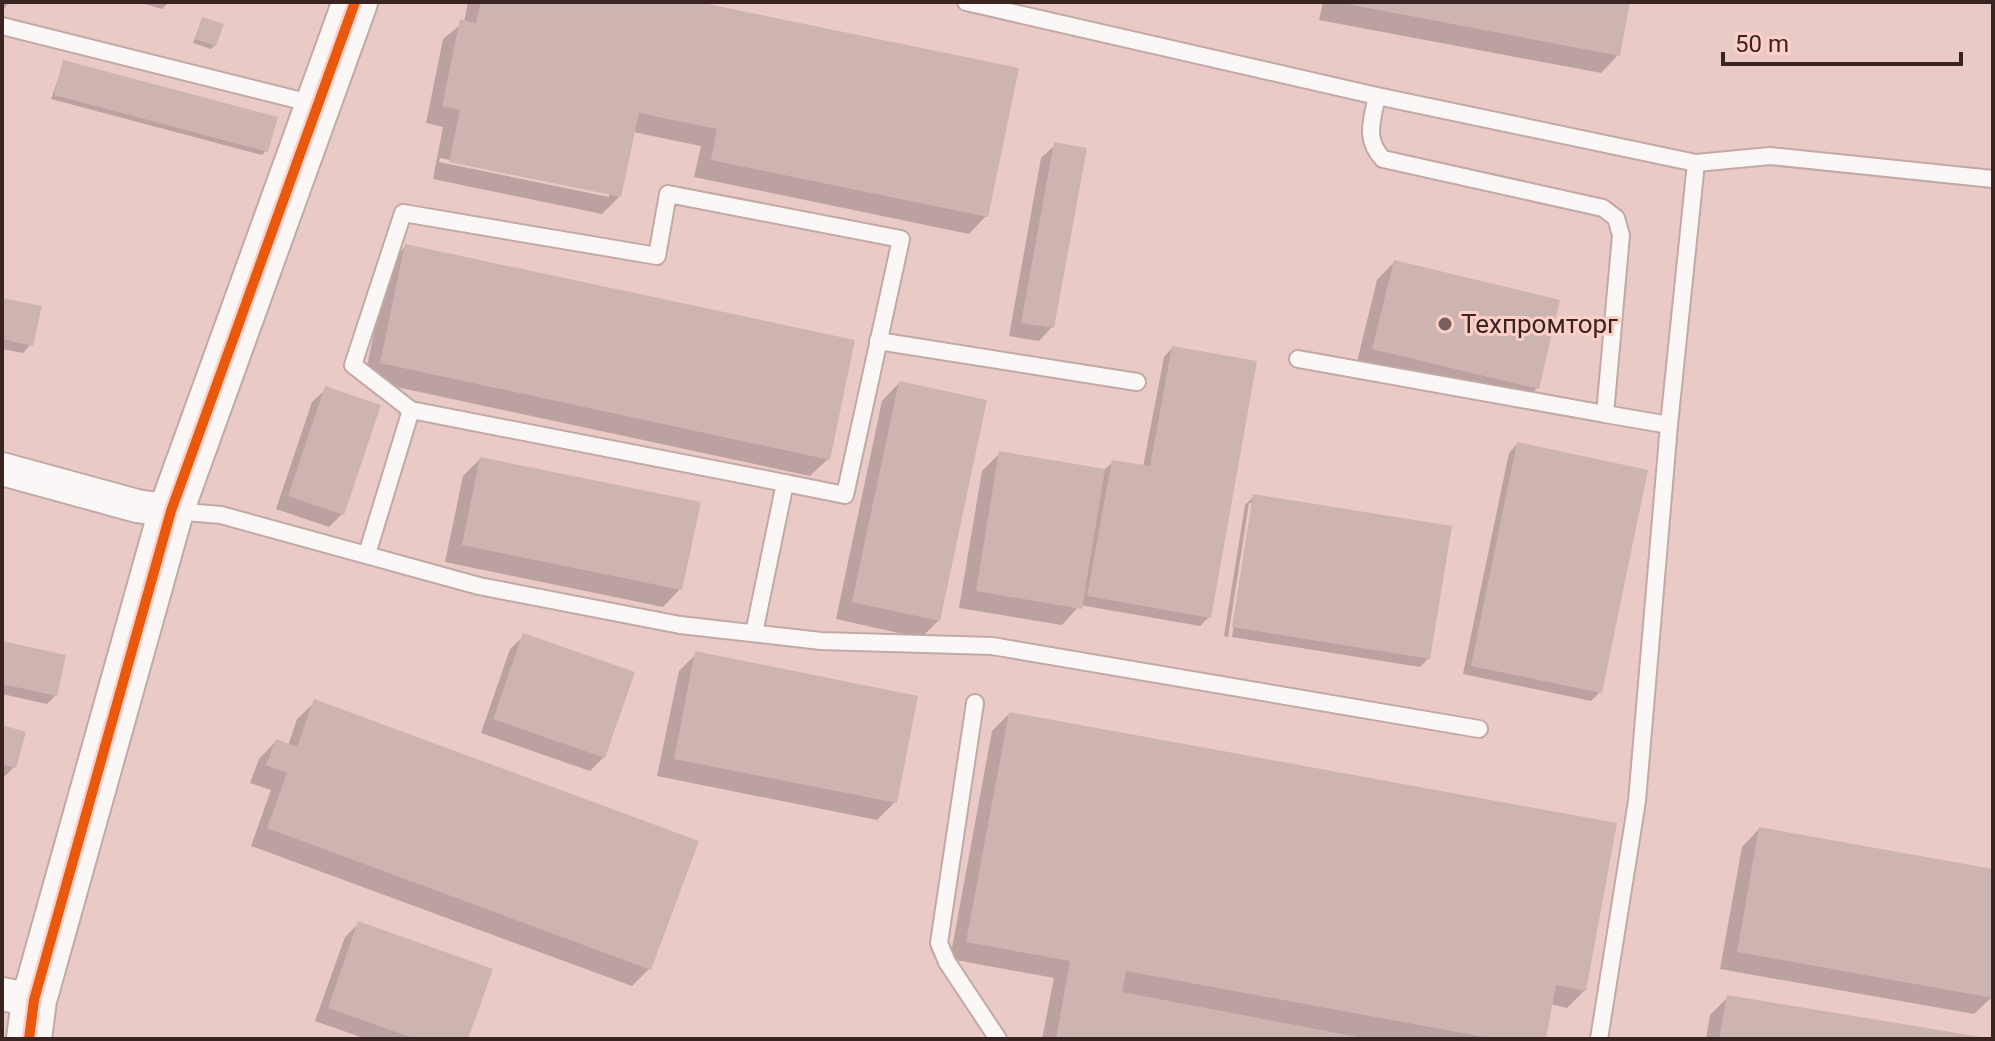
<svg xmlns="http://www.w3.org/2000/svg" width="1995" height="1041" font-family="Roboto,sans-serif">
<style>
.shadow{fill:#0003;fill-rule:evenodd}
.building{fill:#ceb4b1}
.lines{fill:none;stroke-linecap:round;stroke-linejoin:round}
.lane-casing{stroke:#c2a9a6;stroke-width:20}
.street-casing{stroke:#c2a9a6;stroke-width:36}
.secondary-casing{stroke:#c2a9a6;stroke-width:48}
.lane{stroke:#fcf7f7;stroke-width:16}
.street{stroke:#fcf7f7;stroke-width:32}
.secondary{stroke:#fcf7f7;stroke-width:44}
.cycleway-casing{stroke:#fecec9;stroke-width:15}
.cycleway{stroke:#e8590c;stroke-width:10}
.poi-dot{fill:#785e5c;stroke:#fecec9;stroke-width:3}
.labels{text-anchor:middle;stroke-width:6;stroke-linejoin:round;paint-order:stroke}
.poi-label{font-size:26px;fill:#3a2422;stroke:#fecec9;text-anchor:start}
</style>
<rect width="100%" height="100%" fill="#eacac7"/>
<g class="shadow">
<polygon points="2,2 9,2 2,12"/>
<polygon points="138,2 169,2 162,9"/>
<path d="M468,2h220l298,214 -17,18 -275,-57 7,-31 -68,-14 -13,64 -18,18 -169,-35 10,-52 -17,-4 17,-84 21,-17zM440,158l169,35v4l-170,-35z"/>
<polygon points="1323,2 1628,2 1618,55 1601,73 1319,20"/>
<polygon points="202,19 215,45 211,49 193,43"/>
<polygon points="64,63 266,151 262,155 51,99"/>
<polygon points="1055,145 1052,327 1039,341 1009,336 1041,158"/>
<polygon points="406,246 828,459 810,476 364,380 389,263"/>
<polygon points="1394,262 1537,388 1520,406 1356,366 1377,280"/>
<polygon points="2,300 31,344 23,353 2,349"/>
<polygon points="1172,348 1209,617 1200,626 1080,605 1062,625 959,608 982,471 999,454 1103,471 1113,462 1143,467 1164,357"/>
<polygon points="899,383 939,620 921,638 836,619 882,401"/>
<polygon points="326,389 342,514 329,527 276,509 312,402"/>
<polygon points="1517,444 1600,692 1591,701 1463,674 1509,453"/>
<polygon points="480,459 680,589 663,607 445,562 463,476"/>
<polygon points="1254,496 1429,658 1420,667 1232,637 1253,503 1249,503 1228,637 1224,636 1245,505"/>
<polygon points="524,636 604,757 590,771 481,733 510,649"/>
<polygon points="2,643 56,695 47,704 2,694"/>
<polygon points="696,654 895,802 877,820 657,776 679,671"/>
<polygon points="315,702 649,969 632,986 251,846 271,790 250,783 259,759 276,741 288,746 297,719"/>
<polygon points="1009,714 1585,990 1567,1008 1550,1004 1544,1039 1042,1039 1054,978 950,959 992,731"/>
<polygon points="2,728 14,767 5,776 2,775"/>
<polygon points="1759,829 1993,871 1992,997 1974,1014 1720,969 1742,847"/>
<polygon points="359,923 466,1039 366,1039 315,1021 345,937"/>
<polygon points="1728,997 1979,1039 1706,1039 1710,1015"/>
</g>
<g class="building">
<polygon points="481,2 698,2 1019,68 988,217 711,160 717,129 639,113 621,197 449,162 460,110 442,106 460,19 476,23"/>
<polygon points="1337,2 1630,2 1620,56"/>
<polygon points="202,17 224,24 216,46 195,39"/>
<polygon points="63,60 278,117 268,152 54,95"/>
<polygon points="1054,142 1087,148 1054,328 1021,323"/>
<polygon points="405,244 855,340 830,460 380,363"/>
<polygon points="1394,260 1560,300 1539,389 1372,349"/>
<polygon points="2,298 42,306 33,346 2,339"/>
<polygon points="1172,346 1257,361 1211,618 1087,596 1112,460 1150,466"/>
<polygon points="899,381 987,400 940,621 852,602"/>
<polygon points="325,386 381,405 344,515 288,496"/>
<polygon points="1517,442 1648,470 1602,693 1471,666"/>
<polygon points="999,451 1105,469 1082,609 976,591"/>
<polygon points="480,457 701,502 682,590 462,545"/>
<polygon points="1253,494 1452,526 1430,659 1232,627"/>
<polygon points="523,633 635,672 605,758 493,719"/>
<polygon points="2,641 66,655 57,696 2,684"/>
<polygon points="695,651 918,696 897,803 674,759"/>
<polygon points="314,699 699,841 651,970 267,828 287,773 266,765 276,739 297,747"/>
<polygon points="1009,712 1617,823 1586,991 1556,985 1546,1039 1495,1039 1126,971 1122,992 1368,1039 1056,1039 1070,961 966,942"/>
<polygon points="2,725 26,732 16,768 2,764"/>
<polygon points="1759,827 1993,869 1993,998 1737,952"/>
<polygon points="358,921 493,969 468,1039 416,1039 328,1008"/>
<polygon points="1727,995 1981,1037 1981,1039 1719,1039"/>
</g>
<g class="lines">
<g class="lane-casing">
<g id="lane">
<polyline points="966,2 1377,96 1696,163 1770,156 1993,179"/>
<polyline points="2,26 314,104"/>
<path d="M1377,96c-5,25 -13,43 6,63l220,49 13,10 5,17 -16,179 64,11"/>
<polyline points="878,341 1137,382"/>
<polyline points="1298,359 1605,414"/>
<polyline points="411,410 353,365 403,213 657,256 668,194 901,239 845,495 785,483"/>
<polyline points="174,511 221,515 479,586 680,625 821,641 992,646 1479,729"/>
<polyline points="367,554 411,410 785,483 754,633"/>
<polyline points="975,703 939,943 947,962 998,1039"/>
<polyline points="1599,1039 1637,801 1669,425 1696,163"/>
</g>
</g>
<g class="street-casing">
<g id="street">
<polyline points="2,469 137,506 171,511"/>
<polyline points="2,994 34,1000"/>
</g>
</g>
<g class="secondary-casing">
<polyline id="secondary" points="29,1039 34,1000 171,511 355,2"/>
</g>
<use href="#lane" class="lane"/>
<use href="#street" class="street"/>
<use href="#secondary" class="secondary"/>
<g class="cycleway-casing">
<polyline id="cycleway" points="29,1039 34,1000 171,511 355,2"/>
</g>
<use href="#cycleway" class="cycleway"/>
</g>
<circle class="poi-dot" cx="1445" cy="324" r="8"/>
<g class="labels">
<g class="poi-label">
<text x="1461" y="333">Техпромторг</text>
</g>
</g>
<rect width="1995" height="1041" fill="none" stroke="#3a2422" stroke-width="8"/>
<path d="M1723 52v12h238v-12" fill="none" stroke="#3a2422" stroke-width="4"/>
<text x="1735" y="52" font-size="24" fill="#3a2422" stroke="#fecec9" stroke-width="6" paint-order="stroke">50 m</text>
</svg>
